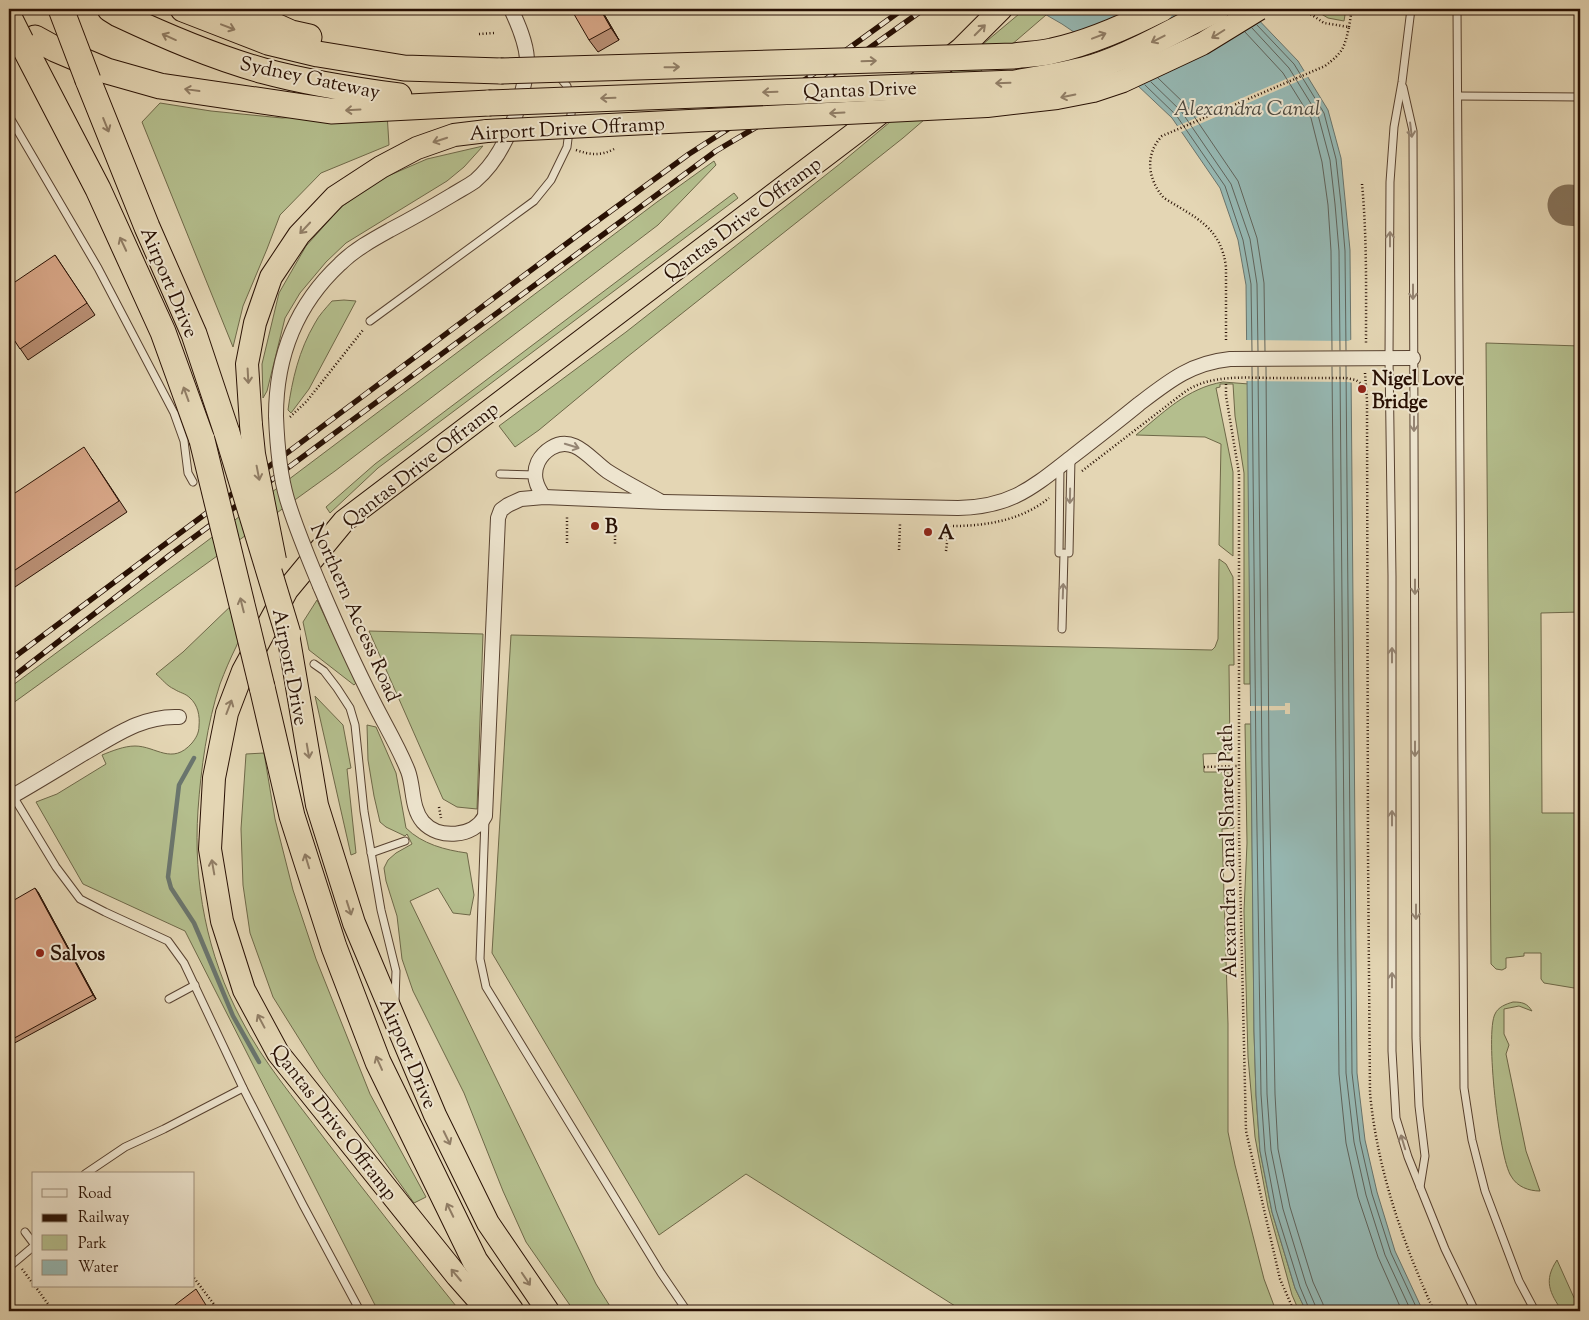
<svg xmlns="http://www.w3.org/2000/svg" width="1589" height="1320" font-family="'Sorts Mill Goudy',serif">
<style>
.green{fill:#b4be8d;stroke:#6e6848}
.water{fill:#96b8b3;stroke:#6a756d}
.pier{fill:#e4d6b4}
.lines{fill:none;stroke-linecap:round;stroke-linejoin:round}
.shore{stroke:#60645c;stroke-width:1}
.stream{stroke:#6a756d;stroke-width:4.5}
.taxiway{stroke:#86745c;stroke-width:41}
.service-casing{stroke:#584230;stroke-width:9}
.minor-casing{stroke:#584230;stroke-width:16}
.trunk-casing{stroke:#291104;stroke-width:24}
.motorway-casing{stroke:#291104;stroke-width:27}
.path{stroke:#291104;stroke-width:2.5;stroke-dasharray:1 2.5;stroke-linecap:butt}
.service{stroke:#ede4ce;stroke-width:7}
.minor{stroke:#ede4ce;stroke-width:14}
.trunk{stroke:#e4d6b4;stroke-width:22}
.motorway{stroke:#e4d6b4;stroke-width:25}
.rail-casing{stroke:#291104;stroke-width:5.5}
.rail{stroke:#ede4ce;stroke-width:4;stroke-dasharray:11;stroke-linecap:butt}
.minor-bridge-casing{stroke:#584230;stroke-width:16;stroke-linecap:butt}
.trunk-bridge-casing{stroke:#291104;stroke-width:24;stroke-linecap:butt}
.motorway-bridge-casing{stroke:#291104;stroke-width:27;stroke-linecap:butt}
.minor-bridge{stroke:#ede4ce;stroke-width:14}
.trunk-bridge{stroke:#e4d6b4;stroke-width:22}
.motorway-bridge{stroke:#e4d6b4;stroke-width:25}
.wall{fill:#ba9075;stroke:#291104}
.shaded-wall{fill:#97755f;stroke:#291104}
.building{fill:#d8a788;stroke:#291104}
.oneway{stroke:#907d65}
.oneway2{stroke:#958573}
.poi-dot{fill:#8f2418;stroke:#ede4ce;stroke-width:2}
.labels{text-anchor:middle;stroke-width:4;stroke-linejoin:round;paint-order:stroke}
.street-label{font-size:20px;fill:#291104;stroke:#ede4ce}
.poi-label{font-size:20px;font-weight:bold;fill:#291104;stroke:#ede4ce;text-anchor:start}
.water-label{font-size:21px;font-style:italic;fill:#4f4b41;stroke:#ede4ce}
</style>
<rect width="100%" height="100%" fill="#e4d6b4"/>
<filter id="stains"><feTurbulence type="fractalNoise" baseFrequency=".004" numOctaves="4"/><feColorMatrix values="0 0 0 0 .2 0 0 0 0 .09 0 0 0 0 .02 0 0 0 .5 -.17"/></filter>
<radialGradient id="worn" r=".72"><stop offset=".6" stop-color="#630" stop-opacity="0"/><stop offset="1" stop-color="#630" stop-opacity=".3"/></radialGradient>
<g class="green">
<polygon points="1025,9 1036,9 1046,15 903,138 627,357 539,430 515,447 499,426 626,332 841,163"/>
<polygon points="1313,9 1346,9 1344,21 1328,18"/>
<polygon points="160,103 211,111 282,118 327,115 387,113 389,145 321,173 280,215 267,249 243,306 233,347 142,122"/>
<polygon points="483,146 464,167 447,181 346,243 326,262 300,293 285,318 267,391 263,398 262,364 279,293 306,246 341,207 381,179 427,159"/>
<polygon points="714,161 716,165 658,225 335,471 9,706 9,688 203,544 657,202"/>
<polygon points="734,193 738,198 378,468 330,513 326,507 375,464"/>
<path d="M344,300l12,1 -47,88 -18,24 -3,-3c4,-30 11,-60 27,-87 4,-8 11,-15 17,-22z"/>
<polygon points="1486,343 1580,346 1580,612 1541,613 1542,813 1580,813 1580,989 1544,983 1541,979 1541,953 1524,953 1524,956 1506,958 1506,968 1502,970 1496,969 1491,964"/>
<path d="M1223,382l26,2 1,300h-6v-211l-9,-57 -2,-32h-13v3l-4,1 17,84v84l-14,-11 2,-101 -16,-7 -69,-2c27,-22 51,-47 87,-53z"/>
<polygon points="1219,559 1226,564 1233,577 1234,665 1229,665 1230,753 1203,754 1204,772 1228,772 1232,796 1234,828 1222,829 1228,1024 1228,1132 1235,1165 1264,1279 1276,1311 963,1311 746,1174 659,1235 492,953 511,635 1212,650 1215,647 1218,639"/>
<polygon points="317,600 356,683 354,685 309,650 303,622"/>
<path d="M236,601c2,7 7,26 7,32 -1,4 -6,10 -7,14 -6,12 -11,24 -16,37 -13,40 -19,84 -22,126 -5,73 9,145 43,209 22,43 54,80 83,119 44,58 90,116 136,173h-82l-193,-380 -102,-47 -47,-82 21,-8 49,-30 -4,-9c10,-4 22,-9 33,-9 21,0 37,20 57,-3 4,-5 7,-10 7,-17 1,-10 -1,-21 -9,-28 -5,-5 -10,-5 -16,-9 -7,-3 -12,-10 -18,-15l27,-22z"/>
<polygon points="369,631 483,634 477,809 457,807 443,799"/>
<polygon points="315,696 343,725 351,768 347,769 356,853 351,855"/>
<polygon points="1245,724 1251,724 1254,1031 1256,1095 1260,1151 1272,1212 1295,1288 1306,1311 1299,1311 1292,1295 1268,1207 1255,1137 1248,1057 1244,911 1247,843"/>
<path d="M367,725l9,2 20,46 10,55c16,16 39,22 61,25l7,42 -4,20 -17,-2 -15,-25 -28,13 186,383 17,27h-39l-48,-69 -23,-51 -39,-98 -51,-102 -11,-32 -5,-43 -11,-35 -2,-13 4,-8 8,-7 16,-9 -5,-10 -2,2 -19,-9 -6,-5 -6,-26 -6,-36z"/>
<polygon points="264,753 275,819 293,890 316,959 370,1094 426,1197 414,1203 320,1072 273,997 250,933 243,885 241,829 246,754"/>
<path d="M1513,1002c9,0 14,1 19,9l-13,-5 -15,3v25l5,11 -3,9 20,97 14,40c-11,0 -23,-4 -29,-15 -12,-18 -26,-143 -16,-162 3,-7 11,-10 18,-12z"/>
<path d="M1557,1260l23,51h-18c-12,-18 -19,-30 -5,-51z"/>
</g>
<polygon class="water" points="1036,9 1251,9 1252,13 1298,61 1328,110 1341,158 1350,250 1357,1073 1365,1140 1377,1192 1395,1251 1423,1311 1306,1311 1295,1288 1272,1212 1260,1151 1256,1095 1254,1031 1246,285 1238,240 1220,188 1172,118 1099,49 1062,24"/>
<g class="pier">
<polygon points="1307,70 1310,76 1179,133 1175,127"/>
<polygon points="1353,339 1354,383 1348,382 1244,381 1244,340 1348,341"/>
<polygon points="1285,703 1290,703 1290,714 1285,714 1285,710 1250,711 1250,706 1285,706"/>
</g>
<g class="lines">
<g class="shore">
<polyline points="1257,25 1294,64 1324,113 1336,159 1341,204 1345,251 1346,350"/>
<polyline points="1252,28 1289,68 1318,115 1330,160 1335,204 1339,251 1340,350"/>
<polyline points="1245,32 1283,73 1311,118 1322,162 1328,205 1331,251 1332,350"/>
<polyline points="1158,78 1187,106 1238,181 1257,238 1264,283 1265,351"/>
<polyline points="1151,82 1181,111 1231,184 1250,239 1257,284 1258,351"/>
<polyline points="1145,85 1176,115 1225,186 1243,240 1251,284 1252,351"/>
<polyline points="1346,366 1352,1073 1360,1141 1372,1194 1391,1253 1418,1311"/>
<polyline points="1252,367 1256,765 1261,1094 1265,1151 1276,1210 1300,1287 1310,1311"/>
<polyline points="1258,367 1262,765 1267,1094 1271,1150 1283,1209 1306,1284 1315,1305 1316,1311"/>
<polyline points="1266,367 1269,764 1275,1094 1278,1149 1290,1207 1313,1282 1323,1304 1324,1311"/>
<polyline points="1332,367 1339,1074 1346,1143 1358,1197 1378,1257 1402,1311"/>
<polyline points="1340,367 1346,1073 1354,1142 1366,1195 1385,1255 1411,1311"/>
</g>
<polyline class="stream" points="194,758 179,785 168,877 171,888 194,923 200,937 233,1016 259,1062"/>
<polyline class="taxiway" points="1568,205 1580,206"/>
<g class="service-casing">
<g id="service">
<polyline points="1411,9 1402,82 1394,127 1390,182 1389,358 1392,576 1392,1051 1396,1118 1408,1157 1445,1249 1475,1311"/>
<polyline points="1457,9 1464,1088 1472,1140 1485,1191 1519,1281 1535,1311"/>
<polyline points="1403,87 1413,131 1416,1038 1419,1106 1425,1156 1420,1187"/>
<polyline points="1458,96 1580,97"/>
<polyline points="9,116 98,268 174,413 184,441 188,473 193,482"/>
<polyline points="370,321 534,201 551,180 567,147 572,106 567,86 558,75"/>
<polyline points="500,474 535,475"/>
<polyline points="1059,553 1060,466"/>
<polyline points="1069,553 1071,458"/>
<polyline points="1062,629 1064,553"/>
<polyline points="314,664 324,671 337,688 350,708 355,725 364,811 381,910 396,971 395,1001"/>
<polyline points="13,796 56,867 80,899 105,912 168,941 184,963 243,1088 303,1205 360,1311"/>
<polyline points="485,819 480,959 486,987 661,1273 687,1311"/>
<polyline points="371,853 405,841"/>
<polyline points="169,999 195,985"/>
<polyline points="85,1174 125,1147 164,1129 243,1088"/>
<polyline points="25,1232 34,1244"/>
<polyline points="9,1267 34,1246"/>
</g>
</g>
<g class="minor-casing">
<g id="minor">
<path d="M276,416c0,-60 20,-111 64,-152 14,-14 32,-24 50,-34 21,-11 42,-23 62,-35 8,-5 16,-9 23,-14 22,-19 35,-46 43,-74 4,-14 10,-34 9,-48 -1,-17 -9,-35 -16,-50"/>
<path d="M544,497c-8,-11 -12,-22 -6,-35 3,-6 8,-11 13,-14 23,-14 39,11 56,23 17,11 35,20 53,30"/>
<path d="M320,586c17,40 34,78 54,117 11,22 25,45 34,68 6,16 3,37 15,51 16,18 51,15 62,-6l13,-298 3,-8 7,-5 13,-6 23,-2 119,5 295,6c54,-1 75,-21 115,-52 22,-17 44,-34 66,-52 30,-23 52,-41 91,-45l183,-1"/>
<path d="M9,798c25,-14 49,-29 74,-44 30,-17 59,-39 96,-37"/>
</g>
</g>
<g class="trunk-casing">
<g id="trunk">
<polyline points="251,425 247,364 255,323 271,277 299,235 335,197 381,167 417,148 454,135 487,131"/>
<polyline points="288,634 317,805 354,923 435,1115 488,1223 548,1311"/>
<polyline points="488,1311 457,1276 278,1053 244,990 222,921 210,849 214,778 227,713 243,671 287,590 344,521 859,130 961,49 1001,9"/>
</g>
</g>
<g class="motorway-casing">
<g id="motorway">
<path d="M110,9l8,5c47,22 95,43 146,57 44,12 90,19 135,25"/>
<polyline points="183,9 268,42 318,54 404,68 501,71"/>
<polyline points="238,9 291,33 309,37"/>
<polyline points="35,38 55,49 107,71 160,86 331,111 489,103"/>
<polyline points="21,41 98,189 163,332 202,440"/>
<polyline points="88,80 147,227 194,334 227,433"/>
<polyline points="262,687 292,816 334,947 378,1062 475,1261 511,1311"/>
</g>
</g>
<g class="path">
<polyline points="1288,9 1289,11 1292,9"/>
<polyline points="1349,27 1352,9"/>
<polyline points="479,34 495,33"/>
<path d="M576,150c14,5 25,6 38,-1"/>
<path d="M1362,184c5,53 4,107 4,161"/>
<path d="M1226,340v-73c-5,-40 -30,-49 -62,-69 -16,-18 -20,-43 -2,-62l163,-70c18,-14 19,-17 24,-39l-25,-4 -21,-14"/>
<path d="M1365,373l2,27 1,455 2,238c7,76 33,150 64,218"/>
<polyline points="1226,384 1226,396 1239,473 1239,831 1246,1131 1280,1279 1294,1311"/>
<polyline points="290,417 307,401 363,330"/>
<path d="M1082,471l104,-80c26,-17 60,-13 90,-13 23,0 46,0 70,0l10,2 8,6"/>
<polyline points="615,518 615,544"/>
<path d="M953,526c34,0 69,-6 96,-28"/>
<polyline points="567,543 567,517"/>
<polyline points="899,550 900,524"/>
<polyline points="946,551 949,526"/>
<polyline points="1204,767 1239,766"/>
<polyline points="439,807 441,818"/>
<polyline points="22,1269 34,1285"/>
<polyline points="194,1278 219,1311"/>
<polyline points="35,1286 53,1311"/>
</g>
<use href="#service" class="service"/>
<use href="#minor" class="minor"/>
<use href="#trunk" class="trunk"/>
<use href="#motorway" class="motorway"/>
<g class="rail-casing">
<g id="rail">
<polyline points="9,661 582,232 689,154 809,77 903,9"/>
<polyline points="9,680 170,555 716,151 770,119 924,9"/>
</g>
</g>
<use href="#rail" class="rail"/>
<g class="minor-bridge-casing">
<path id="minor-bridge" d="M276,416c1,27 3,56 11,83 9,30 21,58 33,87"/>
</g>
<g class="trunk-bridge-casing">
<g id="trunk-bridge">
<polyline points="487,131 987,106 1057,98 1093,91 1123,81 1202,44 1259,9"/>
<polyline points="251,425 254,454 275,560"/>
</g>
</g>
<g class="motorway-bridge-casing">
<g id="motorway-bridge">
<polyline points="61,9 88,80"/>
<polyline points="9,17 21,41"/>
<path d="M501,71l513,-15c13,-2 26,-2 38,-5 38,-8 75,-25 109,-42"/>
<path d="M489,103l526,-20c26,-5 54,-8 79,-16 41,-13 84,-39 123,-58"/>
<polyline points="227,433 288,634"/>
<polyline points="202,440 262,687"/>
</g>
</g>
<use href="#minor-bridge" class="minor-bridge"/>
<use href="#trunk-bridge" class="trunk-bridge"/>
<use href="#motorway-bridge" class="motorway-bridge"/>
</g>
<g class="wall">
<polygon points="601,9 619,40 598,52 589,40"/>
<polygon points="55,255 95,315 28,360 9,332"/>
<polygon points="92,459 127,512 9,591 9,497"/>
<polygon points="38,892 96,999 9,1046 9,903"/>
</g>
<g class="shaded-wall">
<polygon points="600,9 601,9 619,40 611,28"/>
<polygon points="35,888 38,892 96,999 93,995"/>
</g>
<g class="building">
<polygon points="571,9 600,9 611,28 589,40"/>
<polygon points="55,255 87,303 20,349 9,332 9,286"/>
<polygon points="84,447 119,501 9,574 9,497"/>
<polygon points="35,888 93,995 9,1041 9,903"/>
<polygon points="196,1289 209,1310 208,1311 167,1311"/>
</g>
<defs><path id="oneway-shaft" d="M-6 0H5M1.5-3L5.5 0L1.5 3" fill="none" stroke-width="1.6" stroke-linecap="round" stroke-linejoin="round" transform="scale(1.25)"/></defs>
<g class="oneway">
<use href="#oneway-shaft" transform="translate(228 27) rotate(21)"/>
<use href="#oneway-shaft" transform="translate(980 30) rotate(-45)"/>
<use href="#oneway-shaft" transform="translate(1218 34) rotate(148)"/>
<use href="#oneway-shaft" transform="translate(1099 36) rotate(-21)"/>
<use href="#oneway-shaft" transform="translate(169 37) rotate(-156)"/>
<use href="#oneway-shaft" transform="translate(1158 39) rotate(153)"/>
<use href="#oneway-shaft" transform="translate(869 61) rotate(-2)"/>
<use href="#oneway-shaft" transform="translate(672 67) rotate(-1)"/>
<use href="#oneway-shaft" transform="translate(1003 83) rotate(178)"/>
<use href="#oneway-shaft" transform="translate(192 90) rotate(-172)"/>
<use href="#oneway-shaft" transform="translate(770 92) rotate(178)"/>
<use href="#oneway-shaft" transform="translate(1068 96) rotate(168)"/>
<use href="#oneway-shaft" transform="translate(608 98) rotate(178)"/>
<use href="#oneway-shaft" transform="translate(353 110) rotate(177)"/>
<use href="#oneway-shaft" transform="translate(837 113) rotate(177)"/>
<use href="#oneway-shaft" transform="translate(106 125) rotate(68)"/>
<use href="#oneway-shaft" transform="translate(440 140) rotate(162)"/>
<use href="#oneway-shaft" transform="translate(305 228) rotate(133)"/>
<use href="#oneway-shaft" transform="translate(123 244) rotate(-115)"/>
<use href="#oneway-shaft" transform="translate(248 376) rotate(87)"/>
<use href="#oneway-shaft" transform="translate(186 394) rotate(-110)"/>
<use href="#oneway-shaft" transform="translate(258 473) rotate(79)"/>
<use href="#oneway-shaft" transform="translate(242 605) rotate(-104)"/>
<use href="#oneway-shaft" transform="translate(229 707) rotate(-69)"/>
<use href="#oneway-shaft" transform="translate(308 751) rotate(80)"/>
<use href="#oneway-shaft" transform="translate(307 861) rotate(-107)"/>
<use href="#oneway-shaft" transform="translate(213 867) rotate(-100)"/>
<use href="#oneway-shaft" transform="translate(349 908) rotate(72)"/>
<use href="#oneway-shaft" transform="translate(261 1021) rotate(-118)"/>
<use href="#oneway-shaft" transform="translate(379 1063) rotate(-114)"/>
<use href="#oneway-shaft" transform="translate(447 1138) rotate(64)"/>
<use href="#oneway-shaft" transform="translate(450 1210) rotate(-116)"/>
<use href="#oneway-shaft" transform="translate(456 1275) rotate(-130)"/>
<use href="#oneway-shaft" transform="translate(526 1279) rotate(56)"/>
</g>
<g class="oneway2">
<use href="#oneway-shaft" transform="translate(1411 130) rotate(83)"/>
<use href="#oneway-shaft" transform="translate(1390 239) rotate(-90)"/>
<use href="#oneway-shaft" transform="translate(1413 292) rotate(90)"/>
<use href="#oneway-shaft" transform="translate(1414 424) rotate(90)"/>
<use href="#oneway-shaft" transform="translate(572 446) rotate(17)"/>
<use href="#oneway-shaft" transform="translate(1070 496) rotate(91)"/>
<use href="#oneway-shaft" transform="translate(1415 587) rotate(90)"/>
<use href="#oneway-shaft" transform="translate(1063 591) rotate(-88)"/>
<use href="#oneway-shaft" transform="translate(1392 655) rotate(-90)"/>
<use href="#oneway-shaft" transform="translate(1415 749) rotate(90)"/>
<use href="#oneway-shaft" transform="translate(1392 818) rotate(-90)"/>
<use href="#oneway-shaft" transform="translate(1416 912) rotate(90)"/>
<use href="#oneway-shaft" transform="translate(1392 980) rotate(-90)"/>
<use href="#oneway-shaft" transform="translate(1403 1142) rotate(-107)"/>
</g>
<g class="poi-dot">
<circle cx="1362" cy="389" r="5"/>
<circle cx="595" cy="526" r="5"/>
<circle cx="928" cy="532" r="5"/>
<circle cx="40" cy="953" r="5"/>
</g>
<g class="labels">
<g class="street-label">
<text transform="translate(310 77) rotate(12)" y="7">Sydney Gateway</text>
<text transform="translate(860 89) rotate(-2)" y="7">Qantas Drive</text>
<text transform="translate(567 128) rotate(-3)" y="7">Airport Drive Offramp</text>
<text transform="translate(742 218) rotate(-37)" y="7">Qantas Drive Offramp</text>
<text transform="translate(170 282) rotate(67)" y="7">Airport Drive</text>
<text transform="translate(420 464) rotate(-38)" y="7">Qantas Drive Offramp</text>
<text transform="translate(356 612) rotate(66)" y="7">Northern Access Road</text>
<text transform="translate(291 667) rotate(79)" y="7">Airport Drive</text>
<text transform="translate(1227 851) rotate(-91)" y="7">Alexandra Canal Shared Path</text>
<text transform="translate(409 1053) rotate(67)" y="7">Airport Drive</text>
<text transform="translate(335 1122) rotate(52)" y="7">Qantas Drive Offramp</text>
</g>
<g class="poi-label">
<text x="1372" y="385">Nigel Love<tspan x="1372" dy="23">Bridge</tspan></text>
<text x="605" y="533">B</text>
<text x="938" y="539">A</text>
<text x="50" y="960">Salvos</text>
</g>
<g class="water-label">
<text x="1247" y="115">Alexandra Canal</text>
</g>
</g>
<rect width="1589" height="1320" fill="none" stroke="#e4d6b4" stroke-width="30"/>
<rect x="10" y="10" width="1569" height="1300" fill="none" stroke="#291104" stroke-width="2.5"/>
<rect x="15" y="15" width="1559" height="1290" fill="none" stroke="#291104"/>
<rect x="32" y="1172" width="162" height="115" fill="#ede4ce" stroke="#9f907d"/>
<rect x="42" y="1189" width="25" height="8" fill="#ede4ce" stroke="#9f907d"/>
<text x="78" y="1198" font-size="15" fill="#291104">Road</text>
<rect x="42" y="1214" width="25" height="8" fill="#291104" stroke="#9f907d"/>
<text x="78" y="1222" font-size="15" fill="#291104">Railway</text>
<rect x="42" y="1235" width="25" height="15" fill="#b4be8d" stroke="#9f907d"/>
<text x="78" y="1248" font-size="15" fill="#291104">Park</text>
<rect x="42" y="1260" width="25" height="15" fill="#96b8b3" stroke="#9f907d"/>
<text x="78" y="1272" font-size="15" fill="#291104">Water</text>
<rect width="100%" height="100%" filter="url(#stains)"/>
<rect width="100%" height="100%" fill="url(#worn)"/>
</svg>
